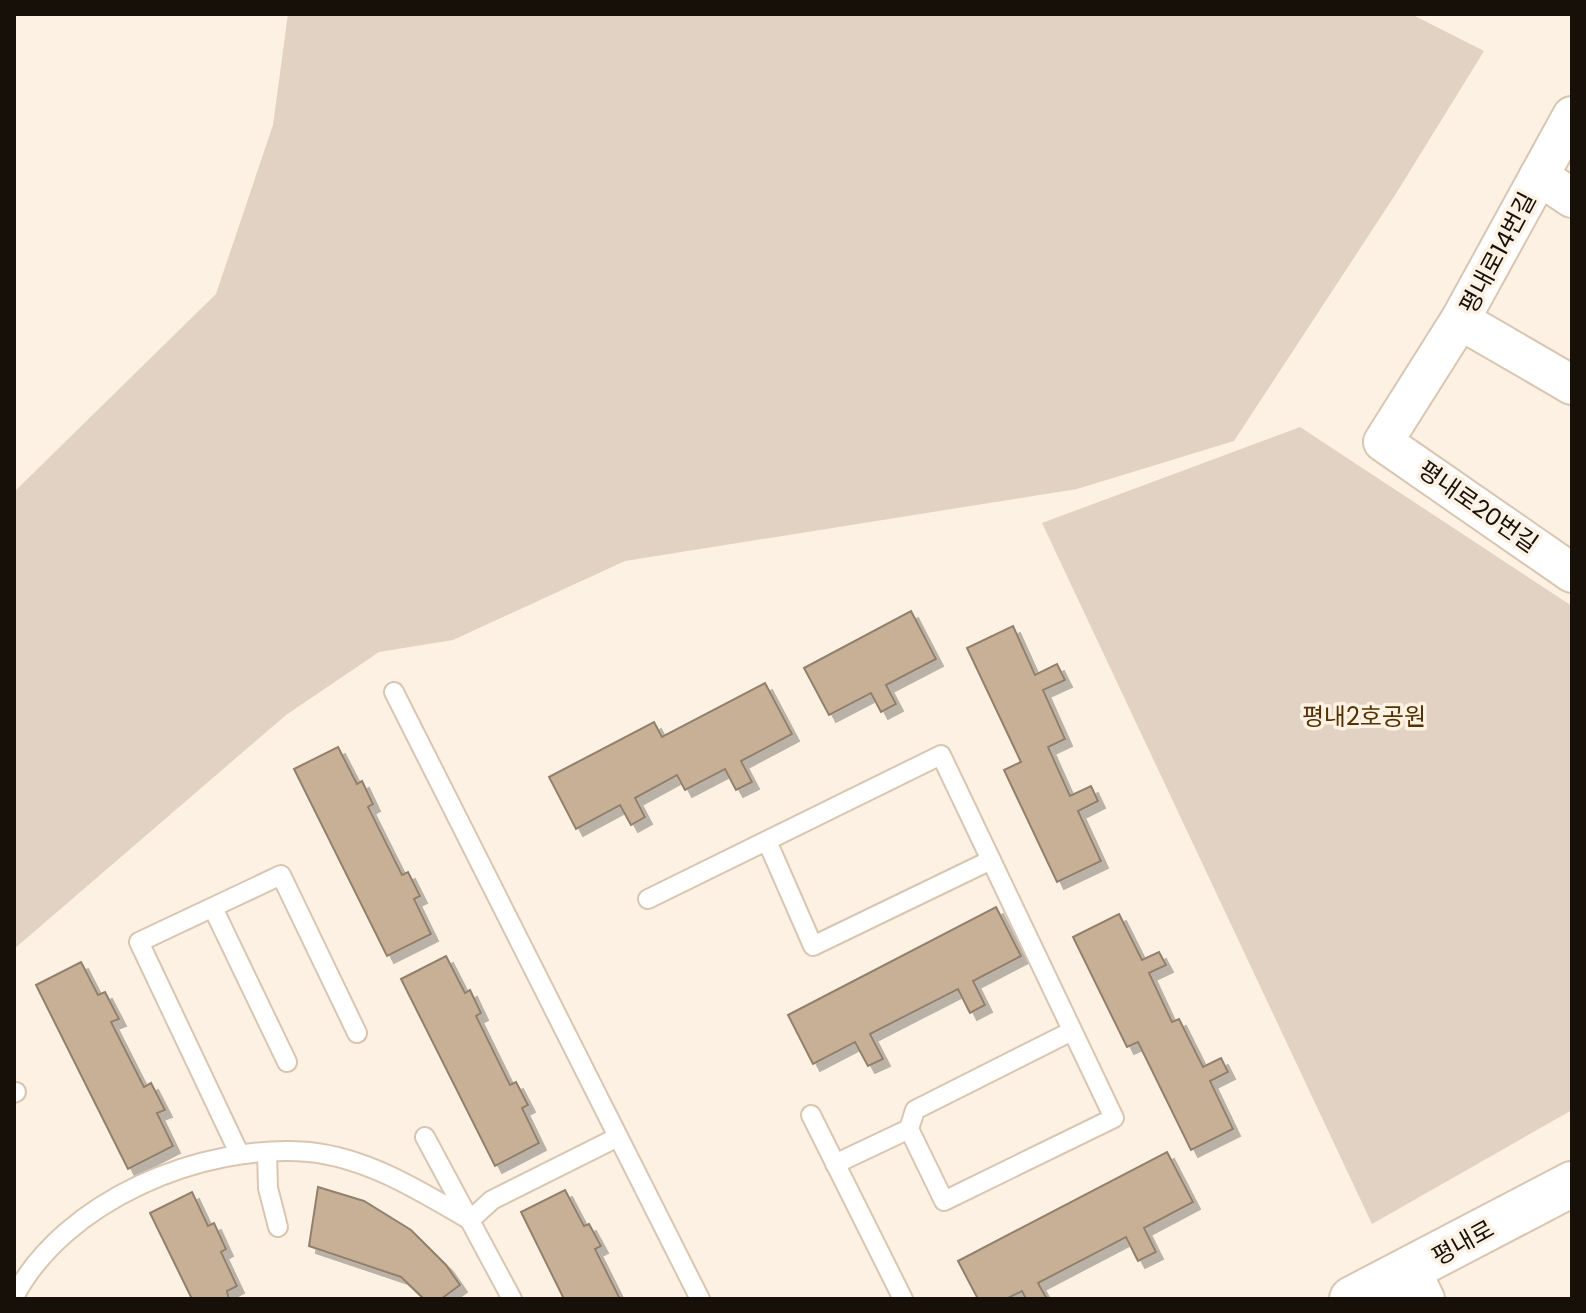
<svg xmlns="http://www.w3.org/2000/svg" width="1586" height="1313" font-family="Poppins,'Noto Sans KR',sans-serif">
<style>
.green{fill:#e1d2c3}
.building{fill:#c8b096;stroke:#91806c;stroke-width:2;filter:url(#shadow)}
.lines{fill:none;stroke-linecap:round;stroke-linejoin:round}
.lane-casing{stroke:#d9c6b1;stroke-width:22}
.street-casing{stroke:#d9c6b1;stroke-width:42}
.secondary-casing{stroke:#d9c6b1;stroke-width:48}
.lane{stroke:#fff;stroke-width:18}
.street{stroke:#fff;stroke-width:38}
.secondary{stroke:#fff;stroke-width:44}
.labels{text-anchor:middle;stroke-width:7;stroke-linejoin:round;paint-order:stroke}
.street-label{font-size:24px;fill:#171009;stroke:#fdf1e4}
.park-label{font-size:24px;fill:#523201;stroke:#fdf1e4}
</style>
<defs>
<filter id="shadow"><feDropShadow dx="7" dy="7" stdDeviation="0" flood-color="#0004"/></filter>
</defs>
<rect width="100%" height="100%" fill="#fdf1e4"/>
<g class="green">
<polygon points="288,14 1411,14 1484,51 1397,192 1234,441 1077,489 625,561 453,640 379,652 286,715 14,949 14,492 216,294 273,125"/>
<polygon points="1300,427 1572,606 1572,1110 1372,1224 1042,523"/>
</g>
<g class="building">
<polygon points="911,611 936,659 886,685 896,704 881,712 871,693 829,715 804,668"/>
<polygon points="1013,626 1035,675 1057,664 1065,680 1043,690 1065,739 1048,747 1070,796 1091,786 1098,801 1078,811 1101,861 1057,882 1004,770 1021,762 967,648"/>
<polygon points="765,683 792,734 741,761 752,782 736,790 725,769 685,790 677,775 635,798 645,817 631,825 620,805 576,829 549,777 654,722 662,737"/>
<polygon points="338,747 357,784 362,781 373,804 368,807 402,875 408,872 420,896 414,899 431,934 387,956 294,769"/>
<polygon points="996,907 1021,956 973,981 985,1005 970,1013 958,989 870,1034 883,1059 868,1066 855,1042 813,1064 788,1015"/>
<polygon points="1119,914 1142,960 1159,952 1166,965 1149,973 1172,1022 1179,1019 1203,1067 1221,1058 1228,1072 1210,1081 1233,1129 1191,1150 1138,1042 1127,1047 1073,937"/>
<polygon points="446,956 465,993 470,990 481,1013 476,1016 510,1085 516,1082 528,1105 522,1108 539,1143 495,1166 401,979"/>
<polygon points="81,962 98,995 105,992 119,1019 111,1022 144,1087 151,1083 165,1110 157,1113 173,1146 128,1169 36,985"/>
<polygon points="1167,1152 1193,1202 1144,1228 1156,1252 1138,1261 1126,1237 1038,1283 1047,1299 1026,1299 1022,1291 1006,1299 978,1299 958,1261"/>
<polygon points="318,1187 364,1201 411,1230 446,1265 460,1285 441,1299 424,1299 401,1277 309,1246"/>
<polygon points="565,1190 584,1226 589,1224 601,1246 595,1249 620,1299 564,1299 521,1212"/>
<polygon points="192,1192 208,1226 214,1223 226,1249 221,1252 237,1286 227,1291 229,1299 192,1299 150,1213"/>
</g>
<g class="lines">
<g class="lane-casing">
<g id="lane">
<polyline points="394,692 700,1299"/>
<polyline points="767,841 813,946 991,860"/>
<polyline points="648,899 941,755 1114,1118 944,1201 909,1129 915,1110 1072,1031"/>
<polyline points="213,908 287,1062"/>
<polyline points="14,1093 16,1092"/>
<polyline points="811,1115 903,1299"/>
<polyline points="425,1137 512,1299"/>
<polyline points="267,1152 268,1188 278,1227"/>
<polyline points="239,1153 139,942 281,875 357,1033"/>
<polyline points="835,1164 909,1129"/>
<path d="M14,1297c51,-97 188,-154 295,-145 59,6 111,39 161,68l22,-20 126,-63"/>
</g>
</g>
<g class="street-casing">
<g id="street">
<polyline points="1572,116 1460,320 1572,385"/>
<polyline points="1539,176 1572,198"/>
<polyline points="1460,320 1383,442 1572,573"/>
<polyline points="1411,1271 1425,1299"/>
</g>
</g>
<g class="secondary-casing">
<polyline id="secondary" points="1352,1299 1572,1184"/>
</g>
<use href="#lane" class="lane"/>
<use href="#street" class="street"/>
<use href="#secondary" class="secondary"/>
</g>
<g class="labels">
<g class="street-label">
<text transform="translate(1498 253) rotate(-62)" y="8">평내로14번길</text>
<text transform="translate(1478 507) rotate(35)" y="8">평내로20번길</text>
<text transform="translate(1463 1243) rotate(-29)" y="8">평내로</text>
</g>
<g class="park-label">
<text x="1364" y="725">평내2호공원</text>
</g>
</g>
<rect width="1586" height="1313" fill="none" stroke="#171009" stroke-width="32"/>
</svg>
